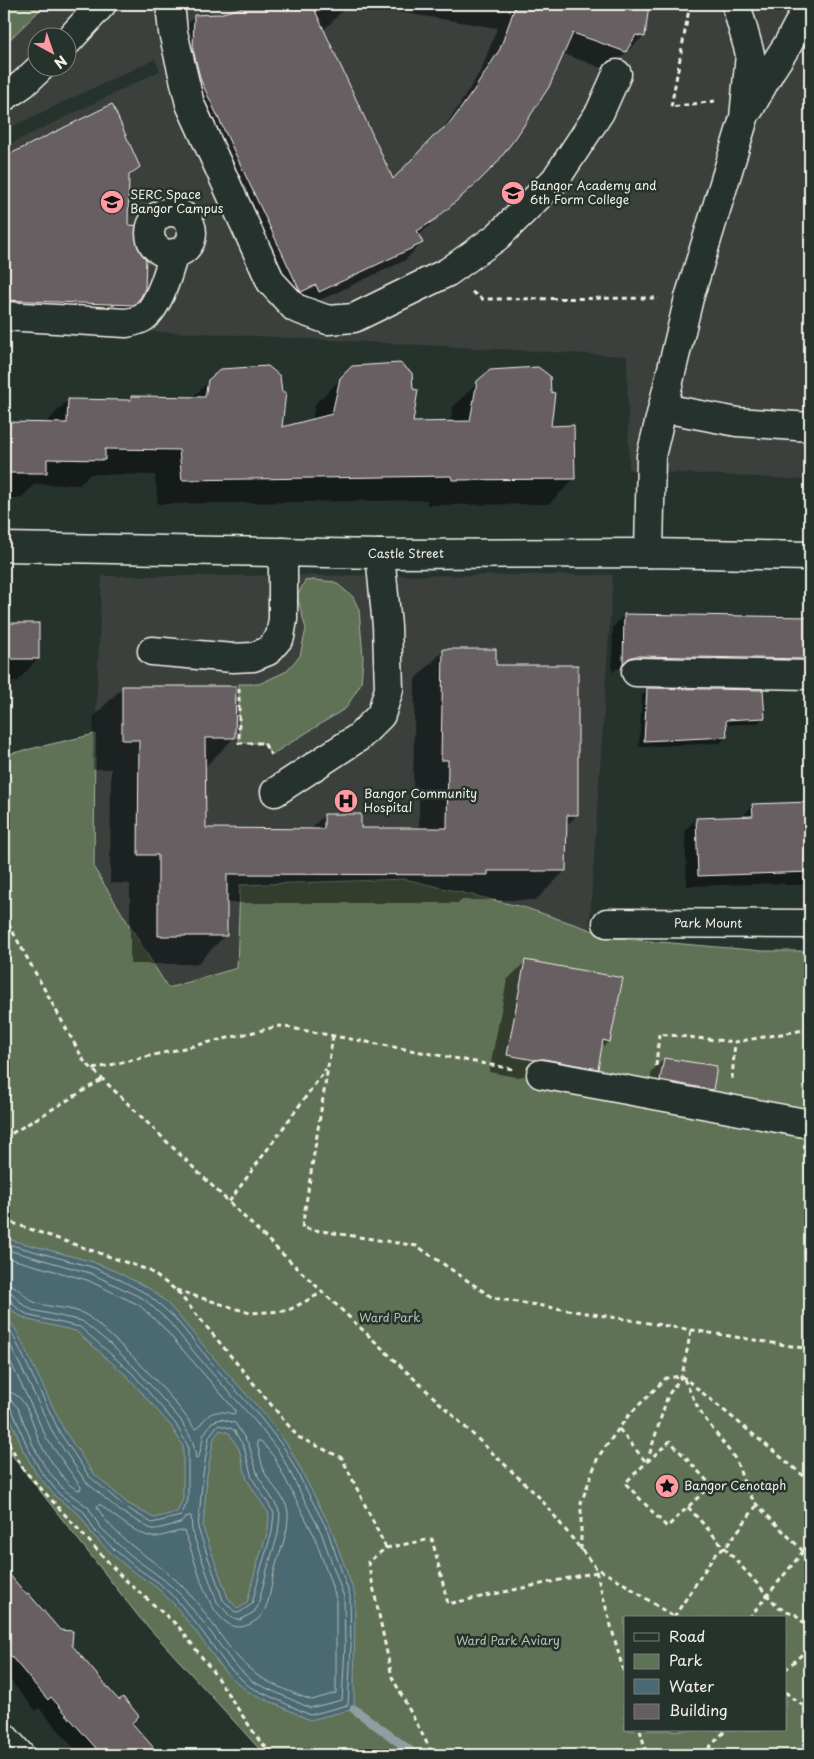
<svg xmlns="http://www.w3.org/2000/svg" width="814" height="1759" font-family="'Playpen Sans',sans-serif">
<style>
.built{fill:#3a403e;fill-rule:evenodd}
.green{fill:#5e7256;stroke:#a9b29f;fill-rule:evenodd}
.water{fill:#4b6972;stroke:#8f9fa1;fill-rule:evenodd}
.shadow{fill:#0007;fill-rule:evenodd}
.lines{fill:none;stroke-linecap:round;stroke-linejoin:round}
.shore{stroke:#b0bbb9;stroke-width:1}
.stream{stroke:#8f9fa1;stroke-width:9}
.building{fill:#675e64;stroke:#f4f1e8}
.minor-casing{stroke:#f4f1e8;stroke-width:31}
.path{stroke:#f4f1e8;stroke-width:3;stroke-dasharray:5 4;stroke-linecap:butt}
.minor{stroke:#26332d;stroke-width:28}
.labels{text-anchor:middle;stroke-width:5;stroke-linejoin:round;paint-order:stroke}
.poi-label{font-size:12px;fill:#f4f1e8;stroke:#26332d;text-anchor:start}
.street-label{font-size:12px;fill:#f4f1e8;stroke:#26332d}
.park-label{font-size:12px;fill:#b8beae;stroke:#26332d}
</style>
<rect width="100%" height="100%" fill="#26332d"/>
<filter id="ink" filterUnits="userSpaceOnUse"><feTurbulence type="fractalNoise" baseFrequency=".02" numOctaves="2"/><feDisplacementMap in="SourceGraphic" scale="10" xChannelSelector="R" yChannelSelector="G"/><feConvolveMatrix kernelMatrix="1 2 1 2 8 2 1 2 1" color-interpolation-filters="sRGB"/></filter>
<g filter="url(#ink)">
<g class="built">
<path d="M4,4h806v476l-181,-10 -2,-114 -426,-23 -197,-5v-181l156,-76 -5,-12 -151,71zM38,38h30v30h-30z"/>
<polygon points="613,575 589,930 526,908 405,879 241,885 238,968 168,988 94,868 95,734 102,576"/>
</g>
<g class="green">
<polygon points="4,4 46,4 4,45"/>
<polygon points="313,580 335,582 353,597 359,610 363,657 361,683 346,708 271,755 264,743 239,743 239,684 259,684 285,672 300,656 306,629 297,596 305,581"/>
<path d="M95,734l-1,134 74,120 69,-20 3,-83 165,-6 121,29 89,30 148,13h47v804h-545l-126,-138 -135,-172v-690zM625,1618h160v112h-160z"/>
</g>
<path class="water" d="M4,1238l89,24 24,10 33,17 14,11 12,13 43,51 45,50 25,33 42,81 24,67 -1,114 -44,11 -63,-29 -23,-20 -27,-38 -24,-30 -17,-16 -25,-17 -19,-16 -20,-20 -12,-19 -24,-18 -20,-24 -13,-23 -14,-36 -5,-7v-94l12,17 48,100 29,43 34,30 27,15 23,-6 6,-13v-53l-12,-20 -43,-49 -52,-46 -48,-11 -13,-7 -11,-13zM220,1430l9,3 10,16 8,31 22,34 -1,17 -12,36 -9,36 -9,6 -10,-11 -25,-70 4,-53 7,-37z"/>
<g class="shadow">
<path d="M252,4h396l-4,32 -37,34 -45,-17 -84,127 -60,56 4,7 -18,18 -103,48h-18l-106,-275 18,-18 24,-1 23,-6zM349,4l148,24 -15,40 -25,41 -19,26 -46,46 -69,-150z"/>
<polygon points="111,105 139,167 128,177 127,226 133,304 110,327 4,323 4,158"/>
<polygon points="4,361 6,361 4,423 45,424 68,400 127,401 131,397 192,398 209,381 280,429 312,421 315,404 341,379 412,423 450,423 453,407 478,382 550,427 574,479 549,504 427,505 427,500 158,504 155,475 90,474 79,485 35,484 21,498 4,498"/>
<polygon points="624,615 810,618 810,676 624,667 616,669 612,673 613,627"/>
<polygon points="4,625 38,625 37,659 17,682 4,682"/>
<polygon points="444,650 494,666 577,815 566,826 565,871 536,900 461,900 458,903 226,903 226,935 197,964 130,964 130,884 110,883 111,769 93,769 94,716 123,687 234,738 205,767 204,830 310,830 324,815 360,829 419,830 419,788 413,788 415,679"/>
<polygon points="648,689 764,717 758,723 725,725 726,737 720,743 639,747 642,695"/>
<polygon points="810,803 810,885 784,885 784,883 687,886 685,830 696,819 742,817 753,805"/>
<polygon points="525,962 609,1041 599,1051 596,1068 578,1086 525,1076 516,1077 489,1072 507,980"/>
<polygon points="664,1059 711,1089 699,1102 648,1092 652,1071"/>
<polygon points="4,1567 71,1645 130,1723 159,1755 80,1755 39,1708 36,1711 4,1673"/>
</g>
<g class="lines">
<g class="shore">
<polyline points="4,1243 92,1267 115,1277 147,1294 173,1316 215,1367 260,1417 285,1449 327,1529 350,1596 351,1646 348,1705 310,1715 250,1687 228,1667 201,1630 176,1599 159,1583 134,1566 115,1550 95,1531 84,1512 59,1494 40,1470 28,1448 13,1412 9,1406 4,1405"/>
<polyline points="4,1249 90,1273 144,1299 168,1321 210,1371 255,1421 280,1453 321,1532 344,1597 345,1646 342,1700 310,1708 253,1682 233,1663 206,1626 181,1595 163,1579 138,1561 120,1546 100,1527 88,1507 63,1489 45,1467 33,1445 18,1408 11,1400 4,1399"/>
<path d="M4,1257l83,23 52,25 23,21 73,84v3l-2,1c-19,-5 -24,-2 -35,14l-3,1c-30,-43 -67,-79 -107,-113 -15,-10 -38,-7 -54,-14 -12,-6 -16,-18 -30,-19"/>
<polyline points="4,1291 12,1293 22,1304 32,1310 82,1321 109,1343 136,1369 180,1419 193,1442 196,1458 199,1457 204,1434 212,1422 221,1419 235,1423 249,1445 258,1476 278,1508 280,1514 278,1534 267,1570 258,1606 254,1612 240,1620 231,1617 217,1602 192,1531 191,1516 188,1516 180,1523 157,1529 151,1529 120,1511 85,1481 54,1435 4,1332"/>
<polyline points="4,1297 9,1298 18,1309 30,1316 80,1327 132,1373 175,1423 188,1446 188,1500 181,1516 152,1523 124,1506 89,1476 60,1433 12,1333 4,1322"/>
<path d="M4,1348l43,91 34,48 -1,3c-8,-1 -13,-8 -18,-14 -8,-11 -16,-21 -22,-33 -8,-18 -12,-51 -36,-52"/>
<polygon points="218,1425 230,1428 234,1430 244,1447 252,1478 274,1513 272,1532 261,1568 252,1604 239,1613 235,1612 223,1600 198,1528 203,1474 209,1437"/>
<path d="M258,1441h3l13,16 40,78 22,63v95l-24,7c-11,-3 -46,-18 -55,-25 -30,-22 -46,-59 -71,-85 -28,-30 -68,-46 -89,-83l1,-2h3c12,10 39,33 55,32 9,-1 19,-6 28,-6 12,27 19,75 43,92 11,9 29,1 36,-10 7,-12 8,-28 11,-41 5,-20 15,-38 14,-59 -1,-15 -17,-27 -23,-40 -4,-9 -5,-20 -8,-30z"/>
</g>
<polyline class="stream" points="354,1709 416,1755"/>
</g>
<g class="building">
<polygon points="249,4 312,4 393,179 433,137 451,122 474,90 500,49 516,4 649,4 645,37 636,35 626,52 573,33 549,87 517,136 496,164 479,181 436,219 417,231 423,243 319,292 316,285 301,292 299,289 201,81 193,50 194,15 219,14 241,8"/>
<polygon points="112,104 140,167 129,175 128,225 147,226 145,288 141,297 134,305 4,300 4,157"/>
<polygon points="400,363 412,373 413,389 418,390 413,422 470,421 477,381 490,370 538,367 550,376 551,392 555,393 551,426 574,425 575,479 452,480 451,476 182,480 179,450 105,449 105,460 47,459 47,473 4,473 4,422 67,423 68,399 131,400 131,396 205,397 208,380 221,369 268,366 280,376 282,392 286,392 282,427 332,414 340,378 352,366"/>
<polygon points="624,614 810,617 810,659 636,656 629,658 623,664"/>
<rect x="4" y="623" width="35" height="36"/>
<polygon points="443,649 496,649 496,665 578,665 578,815 567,815 566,871 488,871 488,875 227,874 227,936 158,936 158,855 138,855 139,740 122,740 122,686 236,686 235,738 205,738 206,828 324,829 324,814 361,814 361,828 447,828 448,760 441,760"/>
<polygon points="647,688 763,690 765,718 726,720 727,737 644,741"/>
<polygon points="810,802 810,872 698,876 696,818 753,816 752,804"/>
<polygon points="525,960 623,978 610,1042 603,1040 598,1069 544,1059 535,1060 507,1055"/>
<polygon points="664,1058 717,1066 713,1090 660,1080"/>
<polygon points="4,1568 26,1594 28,1593 60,1630 73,1631 72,1645 114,1695 119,1700 123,1697 139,1716 132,1723 160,1755 102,1755 51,1697 48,1700 4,1648"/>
</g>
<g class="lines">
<g class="minor-casing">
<g id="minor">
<polyline points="170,4 173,32 190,104 271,282 295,308 328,320 354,318 448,272 497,237 555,180 600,112 617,74"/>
<polyline points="68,41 102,4"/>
<polyline points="4,97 23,84 40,68"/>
<polyline points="750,108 771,70 788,44 809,4"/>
<circle cx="171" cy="233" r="21"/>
<path d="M4,316l122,7c6,-1 13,-2 18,-6 15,-11 25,-46 30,-64"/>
<polyline points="663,408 737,422 810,427"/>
<path id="s1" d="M4,547l376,7 269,-1 161,3"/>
<polyline points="649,553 651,456 689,298 744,118 750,54 736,4"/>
<polyline points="152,651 233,658 253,657 268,651 280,637 283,619 283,552"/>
<polyline points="636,672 810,675"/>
<polyline points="275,792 359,737 381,715 389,689 387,626 380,554"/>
<path id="s2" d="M607,923l203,1"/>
<polyline points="541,1074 810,1124"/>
<polyline points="4,1737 20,1755"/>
</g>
</g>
<g class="path">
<polyline points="690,4 671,107 715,101"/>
<polyline points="472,292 482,299 659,298"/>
<polyline points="239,688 239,743 264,743 271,755"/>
<polyline points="4,916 84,1061 272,1244 540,1498 596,1568 620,1581 675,1618"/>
<polyline points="333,1036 302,1228 417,1246 493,1298 810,1349"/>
<polyline points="656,1066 659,1034 735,1042"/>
<polyline points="93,1069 280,1026 513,1069"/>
<polyline points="732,1079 735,1042 810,1029"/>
<polyline points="4,1138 103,1079"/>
<polyline points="229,1202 326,1069"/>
<polyline points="4,1220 148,1270 176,1290 298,1437 342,1458 386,1548 368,1562 392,1677 430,1749 440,1755"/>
<polyline points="176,1290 250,1313 287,1311 323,1292"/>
<polyline points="684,1379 700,1412 736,1460 747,1491 757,1505 803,1551"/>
<polyline points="619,1429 646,1462"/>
<polyline points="4,1435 24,1470 122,1577 178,1626 211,1669 261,1743 276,1755"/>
<polyline points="647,1462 670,1441 711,1485 667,1527 625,1483 647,1462 668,1395 682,1376 691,1330"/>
<polyline points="688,1507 779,1608 795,1614 810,1629"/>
<polyline points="386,1548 432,1539 448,1604 597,1572"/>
<polyline points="581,1550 581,1503 598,1457 628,1416 666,1378 682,1376 810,1481"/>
<polyline points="596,1571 625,1677"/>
<polyline points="674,1617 716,1553 726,1547 757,1505"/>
<polyline points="749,1618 810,1543"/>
<polyline points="785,1670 810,1647"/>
<polyline points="785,1692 810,1711"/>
<polyline points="640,1730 647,1755"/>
<polyline points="702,1755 726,1730"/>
</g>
<use href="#minor" class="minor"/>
</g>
</g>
<defs>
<g id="school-disc" transform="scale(1.25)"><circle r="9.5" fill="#ff9aa2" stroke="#26332d"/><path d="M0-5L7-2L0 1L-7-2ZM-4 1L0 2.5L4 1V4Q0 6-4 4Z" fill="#111"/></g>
<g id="university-disc" transform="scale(1.25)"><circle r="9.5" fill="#ff9aa2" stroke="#26332d"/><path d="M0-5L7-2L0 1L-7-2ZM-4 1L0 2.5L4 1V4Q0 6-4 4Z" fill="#111"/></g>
<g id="hospital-disc" transform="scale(1.25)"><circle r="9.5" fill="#ff9aa2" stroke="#26332d"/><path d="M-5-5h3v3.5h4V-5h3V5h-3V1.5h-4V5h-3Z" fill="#111"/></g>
<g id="sight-disc" transform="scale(1.25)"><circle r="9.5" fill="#ff9aa2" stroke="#26332d"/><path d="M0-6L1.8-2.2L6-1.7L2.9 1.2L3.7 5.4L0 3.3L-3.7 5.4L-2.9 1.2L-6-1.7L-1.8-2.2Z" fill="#111"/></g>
</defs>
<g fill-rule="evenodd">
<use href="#school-disc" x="513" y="193"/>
<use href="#university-disc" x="112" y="202"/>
<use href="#hospital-disc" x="346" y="801"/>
<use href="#sight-disc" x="667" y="1486"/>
</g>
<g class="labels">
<g class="poi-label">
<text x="530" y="190">Bangor Academy and<tspan x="530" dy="14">6th Form College</tspan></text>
<text x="130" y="199">SERC Space<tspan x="130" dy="14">Bangor Campus</tspan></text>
<text x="364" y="798">Bangor Community<tspan x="364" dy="14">Hospital</tspan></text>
<text x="684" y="1490">Bangor Cenotaph</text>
</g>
<g class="street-label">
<text dy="4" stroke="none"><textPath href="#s1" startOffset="402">Castle Street</textPath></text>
<text dy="4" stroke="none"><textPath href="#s2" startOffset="101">Park Mount</textPath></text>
</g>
<g class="park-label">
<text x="390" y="1322">Ward Park</text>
<text x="508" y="1645">Ward Park Aviary</text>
</g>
</g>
<rect width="814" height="1759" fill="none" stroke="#26332d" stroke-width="20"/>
<rect x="10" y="10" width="794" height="1739" fill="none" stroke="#f4f1e8" stroke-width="2" filter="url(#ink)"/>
<rect x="624" y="1616" width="162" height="115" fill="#26332d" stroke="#787f78"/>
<rect x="634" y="1633" width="25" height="8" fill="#26332d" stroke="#787f78"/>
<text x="669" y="1642" font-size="15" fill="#f4f1e8">Road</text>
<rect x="634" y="1654" width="25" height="15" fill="#5e7256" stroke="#787f78"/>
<text x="669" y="1666" font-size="15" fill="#f4f1e8">Park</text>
<rect x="634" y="1679" width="25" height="15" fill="#4b6972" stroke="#787f78"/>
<text x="669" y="1692" font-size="15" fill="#f4f1e8">Water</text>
<rect x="634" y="1704" width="25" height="15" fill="#675e64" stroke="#787f78"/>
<text x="669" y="1716" font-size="15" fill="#f4f1e8">Building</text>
<g transform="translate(52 52) rotate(140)"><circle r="24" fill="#26332d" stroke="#787f78"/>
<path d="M0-4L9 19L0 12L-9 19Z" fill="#ff9aa2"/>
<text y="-8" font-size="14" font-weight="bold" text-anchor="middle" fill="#f4f1e8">N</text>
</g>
</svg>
